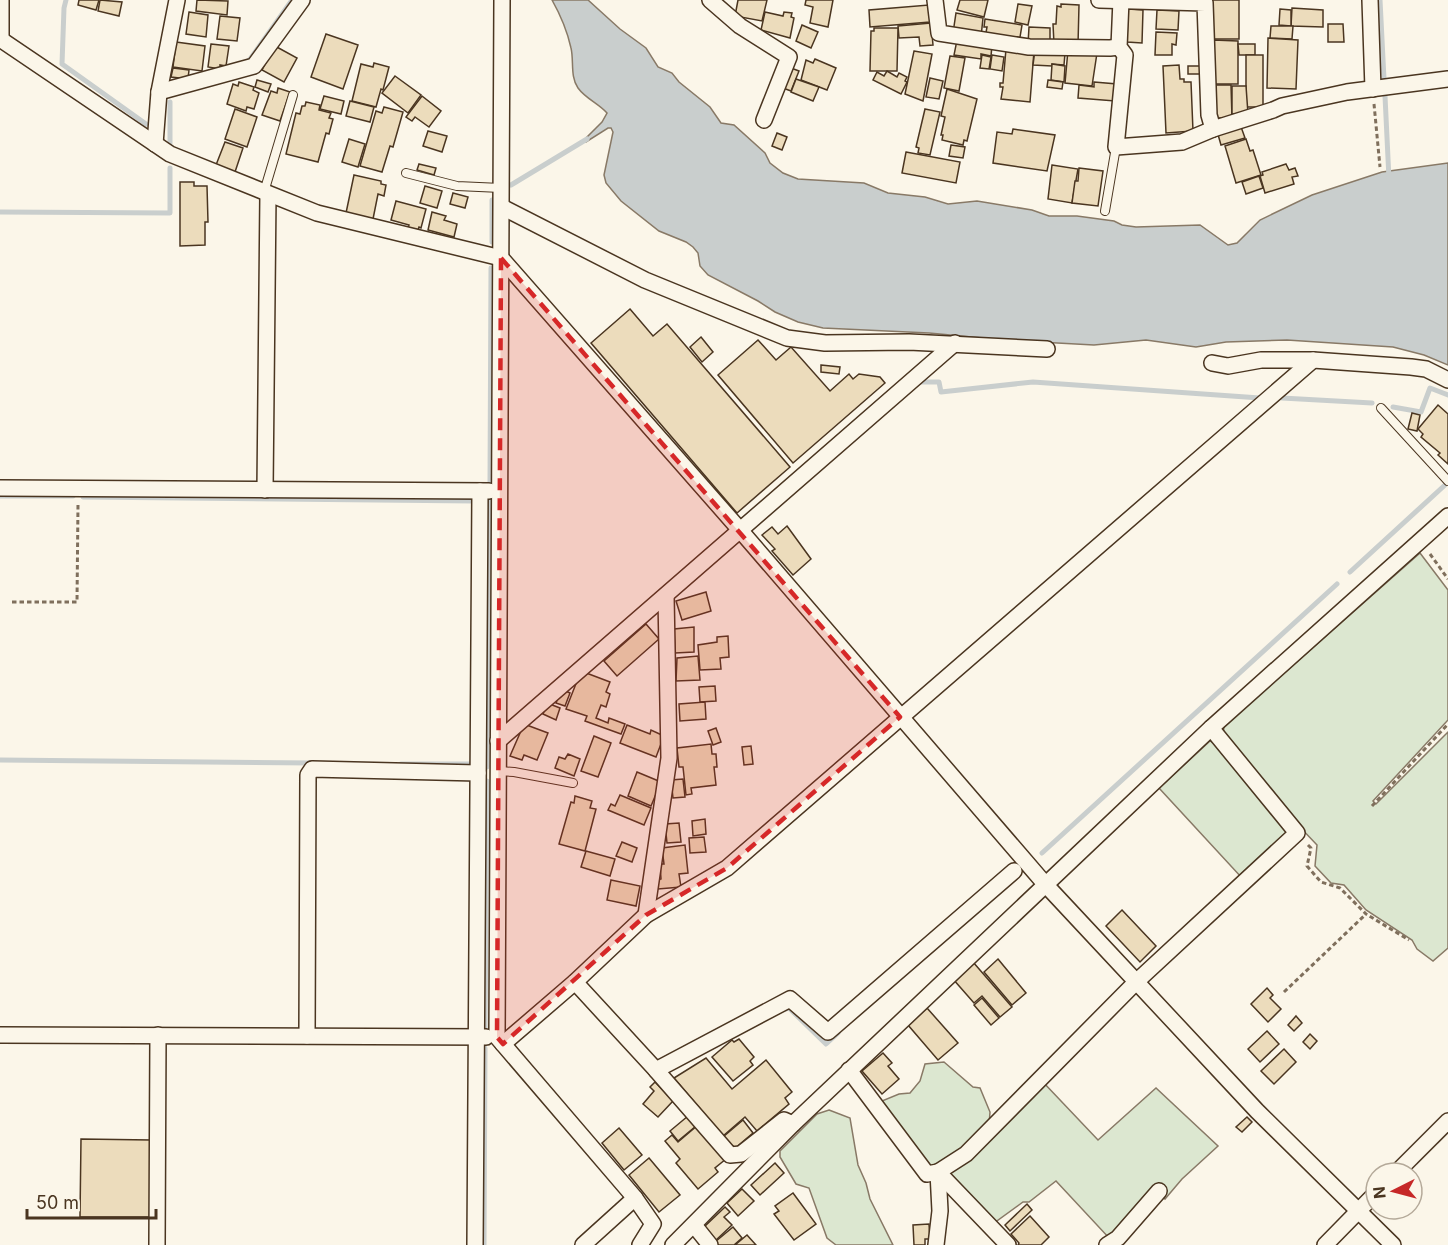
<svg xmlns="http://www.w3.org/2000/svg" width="1448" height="1245" font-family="Inter,sans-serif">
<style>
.green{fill:#dce7d0;stroke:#887966;stroke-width:1.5}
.water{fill:#c9cecd;stroke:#887966;stroke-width:1.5}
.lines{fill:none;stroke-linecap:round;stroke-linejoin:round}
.stream{stroke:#c9cecd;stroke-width:5}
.building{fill:#ecdcbc;stroke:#4a3520;stroke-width:1.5}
.service-casing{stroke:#4a3520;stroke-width:10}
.minor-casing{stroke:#4a3520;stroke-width:18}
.path{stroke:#7f6f5c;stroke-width:3;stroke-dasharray:4.5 3;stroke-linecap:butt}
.service{stroke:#fbf6e9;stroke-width:8}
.minor{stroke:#fbf6e9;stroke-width:15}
.marked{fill:#d62828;fill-opacity:0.2;stroke:#d62828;stroke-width:4.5;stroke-dasharray:12 8;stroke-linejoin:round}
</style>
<rect width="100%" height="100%" fill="#fbf6e9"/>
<g class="green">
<polygon points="1420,553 1448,590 1448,720 1373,801 1376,804 1448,732 1448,948 1433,961 1417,949 1412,940 1366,910 1344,885 1331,883 1315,866 1317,845 1298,825 1223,736 1224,726"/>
<polygon points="1210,741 1218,744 1287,826 1287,837 1242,878 1159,788"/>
<polygon points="944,1062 973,1087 980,1088 990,1112 989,1125 962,1152 928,1168 877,1103 899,1094 910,1093 920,1081 925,1064"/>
<polygon points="1042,1081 1098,1140 1156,1088 1218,1146 1182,1179 1165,1199 1157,1189 1110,1239 1056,1181 1029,1202 1023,1202 994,1223 945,1173"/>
<polygon points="829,1110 850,1118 858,1165 866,1183 870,1199 893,1245 836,1245 827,1238 809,1188 796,1184 780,1157 780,1151 817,1114"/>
</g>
<path class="water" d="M552,0h36l32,29 26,19 12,19 14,6 7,9 31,25 11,16 13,2 31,28 5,10 13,10 15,6 66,4 24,10 37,4 23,7 29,-3 55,9 17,6h28l37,5 8,4 14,2 64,-2 28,20 9,-2 23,-23 52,-25 70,-23 66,-9v202l-24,-10 -31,-8 -106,-7 -61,2 -30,5 -50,-7 -52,5 -90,-5 -75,-7 -106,-5 -25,-6 -23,-10 -17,-11 -50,-26 -8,-9 -2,-13 -5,-6 -7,-5 -27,-11 -38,-30 -15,-18 -2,-8 9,-43 -2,-4h-3l-22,14h-4l20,-20 5,-9c-9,-10 -21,-14 -29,-25 -8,-11 -4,-28 -7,-40 -4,-18 -10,-32 -19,-48z"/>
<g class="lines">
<g class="stream">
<polyline points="66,0 64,8 62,64 146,124"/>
<polyline points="1380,0 1384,79"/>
<polyline points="248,62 292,0"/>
<polyline points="1385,96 1389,179"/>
<polyline points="170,143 170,102"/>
<polyline points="511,185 587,139"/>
<polyline points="0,212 170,213 170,168"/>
<polyline points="492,242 492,200"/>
<polyline points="921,382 939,382 941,392 1033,382 1260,398"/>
<polyline points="1282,398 1372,403"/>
<polyline points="1393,407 1421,412 1430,388 1448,395"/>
<polyline points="490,483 491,268"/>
<polyline points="0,496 73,496"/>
<polyline points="83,497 474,501"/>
<polyline points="484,501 489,501 487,767"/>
<polyline points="1350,572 1445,485"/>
<polyline points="0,760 313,763"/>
<polyline points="401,764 472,764"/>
<polyline points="1042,853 1337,584"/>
<polyline points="786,1009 789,1008 826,1044 838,1033"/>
<polyline points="485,1031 487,781"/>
<polyline points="484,1245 485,1048"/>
</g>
</g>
<g class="building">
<polygon points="79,0 99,0 96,10 78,5"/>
<polygon points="100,0 122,2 119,16 98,11"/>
<polygon points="197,0 228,1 227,15 196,11"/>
<polygon points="738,0 767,0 762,21 735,16"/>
<polygon points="806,0 833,0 828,27 810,23 813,7 805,5"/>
<polygon points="960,0 988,0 984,17 957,10"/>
<polygon points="1212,0 1239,0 1239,39 1209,39"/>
<polygon points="1018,4 1032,6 1028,25 1015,22"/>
<polygon points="1061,4 1079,5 1078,45 1054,44 1053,24 1056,24 1057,6 1061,7"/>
<polygon points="929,5 930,22 870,27 869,10"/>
<polygon points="1292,8 1323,10 1323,27 1291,26"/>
<polygon points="1128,9 1143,10 1142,43 1127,42"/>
<polygon points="1280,9 1291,10 1291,26 1279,25"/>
<polygon points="1157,10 1179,11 1178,30 1156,29"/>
<polygon points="189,12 208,15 206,37 186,34"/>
<polygon points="765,12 783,16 784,12 792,13 791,17 794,18 790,38 761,30"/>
<polygon points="956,13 983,18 981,37 953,33"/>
<polygon points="220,16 240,18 237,41 217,39"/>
<polygon points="985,19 1022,25 1019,43 985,38 987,27 984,27"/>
<polygon points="931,23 933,45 920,46 919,37 899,38 898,26"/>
<polygon points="1328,24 1343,24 1344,42 1328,42"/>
<polygon points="802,25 818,32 811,48 796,41"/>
<polygon points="1271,26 1293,26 1292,39 1270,38"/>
<polygon points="1029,27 1050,28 1050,45 1028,44"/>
<polygon points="874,28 898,28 897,71 870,71 871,31 874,31"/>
<polygon points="1156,32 1177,33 1176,45 1172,44 1172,55 1155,55"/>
<polygon points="326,34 358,45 343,89 311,77"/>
<polygon points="1268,38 1298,40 1296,89 1267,88"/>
<polygon points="957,40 992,45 991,56 981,54 981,59 954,55"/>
<polygon points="1213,40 1238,41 1238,84 1210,84"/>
<polygon points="176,42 205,46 202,71 173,67"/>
<polygon points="211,44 229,46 226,66 220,65 220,69 208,67"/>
<polygon points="1238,44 1255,44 1255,55 1239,55"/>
<polygon points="275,46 297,58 284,82 262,70"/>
<polygon points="1006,49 1034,51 1030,102 1001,99 1003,87 1000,87 1000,83 1003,83"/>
<polygon points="1035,50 1065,53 1064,65 1052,64 1052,66 1033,65"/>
<polygon points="1068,50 1097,53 1092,86 1065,83"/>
<polygon points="914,51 932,54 923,101 905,94"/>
<polygon points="982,55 991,57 989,69 980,68"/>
<polygon points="992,55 1004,57 1002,71 990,69"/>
<rect x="1246" y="55" width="17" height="52"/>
<polygon points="950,56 965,58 959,91 944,88"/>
<polygon points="815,59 836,68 827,90 801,80 806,60 813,63"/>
<polygon points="374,63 389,67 383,90 381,89 376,107 352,101 361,64 373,67"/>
<polygon points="1052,64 1065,66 1064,82 1051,80"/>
<polygon points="1179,65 1180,79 1184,79 1184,82 1191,82 1193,131 1166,133 1163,66"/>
<rect x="1188" y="66" width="13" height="8"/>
<polygon points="173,68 189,70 188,79 171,77"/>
<polygon points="791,68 799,71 791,91 783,88"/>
<polygon points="887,71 897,77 899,73 907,77 905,81 907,82 901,94 873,80 877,72 884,76"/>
<polygon points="395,76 421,95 408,113 382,93"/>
<polygon points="930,78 943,81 939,99 926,97"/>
<polygon points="796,79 819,87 813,101 791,92"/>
<polygon points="257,80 271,84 268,92 255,87"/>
<polygon points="1048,80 1063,82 1062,89 1047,87"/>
<polygon points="239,82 254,87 253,90 259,93 254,109 247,107 246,111 227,104 233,84 238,86"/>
<polygon points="1094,82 1117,84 1115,101 1078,98 1079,85 1094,87"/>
<polygon points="1210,85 1231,85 1232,118 1213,118"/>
<polygon points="1232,86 1246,86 1248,114 1232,114"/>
<polygon points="278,88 290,92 280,121 262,115 271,91 277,93"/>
<polygon points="947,89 977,99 967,141 964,140 963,145 942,140 943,135 941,135 945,117 941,116"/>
<polygon points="324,96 344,101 341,114 320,109"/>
<polygon points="422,96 441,111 429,127 415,117 412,121 406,117"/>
<polygon points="350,101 374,107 370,122 346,116"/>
<polygon points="306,102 320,105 319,110 331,113 329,118 333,119 329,134 326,133 318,162 286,154 296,113 300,114 302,106 305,106"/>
<polygon points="384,107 403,112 393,147 390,146 382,172 360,166 376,111 382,113"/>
<polygon points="235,109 257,117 247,147 225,139"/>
<polygon points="925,109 940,112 930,155 918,153 919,148 916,147"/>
<polygon points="1240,124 1245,138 1221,145 1217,131"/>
<polygon points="1013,129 1055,135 1047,171 993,163 997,132 1012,134"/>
<polygon points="428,131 447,136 442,152 423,146"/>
<polygon points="777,133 787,137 782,150 772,146"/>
<polygon points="349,139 365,144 358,167 342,162"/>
<polygon points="1246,139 1250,151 1253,150 1261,175 1236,183 1225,146"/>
<polygon points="225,142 243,148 235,172 216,165"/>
<polygon points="951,145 965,147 963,158 949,156"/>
<polygon points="906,152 960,162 956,183 902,173"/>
<polygon points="419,164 436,168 434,175 417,170"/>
<polygon points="1286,164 1289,170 1295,168 1298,176 1292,177 1294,184 1265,193 1260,176 1263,175 1262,172"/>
<polygon points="1052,165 1078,169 1072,203 1048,199"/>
<polygon points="1079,168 1103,171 1098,206 1072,203 1075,181 1078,181"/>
<polygon points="354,175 381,181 381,184 386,185 384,196 378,194 373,219 346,213"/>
<polygon points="1259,176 1263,188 1246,194 1242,182"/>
<polygon points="180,182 194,182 194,186 207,186 208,222 205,222 205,245 180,246"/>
<polygon points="425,186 442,191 437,208 420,203"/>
<polygon points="453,193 468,197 465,208 450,204"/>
<polygon points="396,201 426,209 421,228 419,227 418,230 408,228 409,225 391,220"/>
<polygon points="432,212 446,216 444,220 457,224 454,237 428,230"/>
<polygon points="630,309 653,336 667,324 790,467 737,513 591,343"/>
<polygon points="701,337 713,352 702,362 690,347"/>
<polygon points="758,340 776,360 791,347 830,391 849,374 853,379 859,374 880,377 885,383 793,463 718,375"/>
<polygon points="821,365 840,367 839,374 821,372"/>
<polygon points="1438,405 1448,414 1448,464 1438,455 1440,453 1421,437 1423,434 1418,429"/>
<polygon points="1412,413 1420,415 1417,431 1408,429"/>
<polygon points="787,526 811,559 793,575 772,551 775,549 762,535 772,527 778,534"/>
<polygon points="706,592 711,611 682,620 676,601"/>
<polygon points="646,624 659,639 617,676 604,661"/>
<polygon points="694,627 694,652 675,653 674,629"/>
<polygon points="728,636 729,657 720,658 721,669 700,670 698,645 717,642 717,637"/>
<polygon points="698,656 700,680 676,681 677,658"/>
<polygon points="581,671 610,682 606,692 610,694 606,707 601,705 596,718 608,723 609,718 625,724 621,734 585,721 587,716 566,709"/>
<polygon points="715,686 716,701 700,702 699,687"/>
<polygon points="561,689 570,693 565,706 556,703"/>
<polygon points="705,702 706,719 680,721 679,704"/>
<polygon points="547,703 560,708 556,720 543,714"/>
<polygon points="524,724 548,733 537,760 524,755 522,760 510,756"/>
<polygon points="627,725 650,734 651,730 664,736 656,757 620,743"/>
<polygon points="716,728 721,742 713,745 708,731"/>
<polygon points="594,736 611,743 598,777 581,771"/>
<polygon points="711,744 712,754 716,754 717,767 714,767 716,785 691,788 692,794 686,795 683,767 679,767 677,748"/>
<polygon points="751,746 753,764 744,765 742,747"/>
<polygon points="568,754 580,759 574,776 555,768 559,757 565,759"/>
<polygon points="637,772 661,782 651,806 628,796"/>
<polygon points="683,779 685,797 673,798 671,780"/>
<polygon points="620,795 651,808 644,825 608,810 611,804 615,806"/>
<polygon points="575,796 592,801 590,808 596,809 585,851 559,844 571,802 574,803"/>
<polygon points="705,819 706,834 693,836 692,821"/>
<polygon points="679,823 681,842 667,843 665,824"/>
<polygon points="704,837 706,852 690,853 689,838"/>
<polygon points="622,842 637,848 632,862 616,856"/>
<polygon points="685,845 688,873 679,874 681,887 658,889 657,880 661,879 660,864 664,864 662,848"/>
<polygon points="586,851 615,859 610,876 581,867"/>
<polygon points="611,880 640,886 636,906 607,900"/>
<polygon points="1122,910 1156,946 1140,962 1106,926"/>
<polygon points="998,959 1026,993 1012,1005 984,972"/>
<polygon points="973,962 1012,1007 1000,1017 982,996 974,1003 953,979"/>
<polygon points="1267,988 1273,995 1270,998 1281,1009 1268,1022 1251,1004"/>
<polygon points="982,998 999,1018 991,1025 974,1005"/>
<polygon points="927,1008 958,1043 938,1060 908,1025"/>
<polygon points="1296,1016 1302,1023 1294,1031 1288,1025"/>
<polygon points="1267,1031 1279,1044 1260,1062 1248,1049"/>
<polygon points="1310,1034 1317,1041 1310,1049 1303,1042"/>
<polygon points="739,1039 754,1057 750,1061 753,1065 733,1081 712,1057 732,1040 734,1042"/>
<polygon points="1284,1049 1296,1062 1274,1084 1261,1071"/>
<polygon points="883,1053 892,1063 888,1066 899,1079 882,1094 862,1071"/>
<polygon points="706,1058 732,1089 766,1060 792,1092 785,1098 789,1104 757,1131 745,1117 723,1136 674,1078"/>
<polygon points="655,1082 673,1101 658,1117 643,1104 654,1091 650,1087"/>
<polygon points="688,1116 696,1126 678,1141 670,1131"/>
<polygon points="1247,1117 1252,1122 1242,1132 1236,1127"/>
<polygon points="743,1120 753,1133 734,1149 723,1137"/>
<polygon points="698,1125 726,1159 715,1168 718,1172 698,1189 676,1163 680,1159 665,1141 672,1135 678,1142"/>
<polygon points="619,1128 642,1155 624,1170 602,1143"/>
<polygon points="81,1139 151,1140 150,1217 80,1217"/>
<polygon points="649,1158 680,1195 659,1212 629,1175"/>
<polygon points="775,1163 784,1173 760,1195 751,1185"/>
<polygon points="742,1189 754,1201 738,1216 727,1203"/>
<polygon points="793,1193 816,1224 794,1240 774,1214 779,1211 775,1206"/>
<polygon points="1027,1204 1032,1210 1010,1231 1005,1225"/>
<polygon points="725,1207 730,1212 724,1217 732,1225 715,1241 703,1228"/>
<polygon points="1030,1216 1049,1237 1041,1245 1018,1245 1019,1243 1011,1234"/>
<polygon points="929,1224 930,1239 925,1239 925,1245 914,1245 913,1225"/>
<polygon points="733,1227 742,1238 734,1245 717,1245 715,1242"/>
<polygon points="747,1235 756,1245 735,1245"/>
</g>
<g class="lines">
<g class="service-casing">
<g id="service">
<polyline points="406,173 457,186 501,188"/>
<polyline points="264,192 293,95"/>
<polyline points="1105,211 1116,147"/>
<polyline points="1381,408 1448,481"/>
<polyline points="498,771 514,772 573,783"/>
</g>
</g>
<g class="minor-casing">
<g id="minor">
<polyline points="502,0 497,1037 635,1198 653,1224 640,1245"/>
<polyline points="710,0 740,26 789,57 764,120"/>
<polyline points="935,0 939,33 1029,47 1110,48 1119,47"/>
<polyline points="1099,0 1205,3 1209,115 1213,129"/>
<polyline points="1121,0 1119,47 1125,55 1116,147 1182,142 1213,129 1273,110 1282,106 1347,92 1448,79"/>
<polyline points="1370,0 1373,89"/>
<polyline points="0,39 170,154 317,213 501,258 740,530 1045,884 1257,1111 1393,1245"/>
<polyline points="1,39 1,0"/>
<polyline points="159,92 254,66 302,0"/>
<polyline points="155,144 159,92 177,0"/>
<polyline points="502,207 645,280 787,338 825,343 909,342 1047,349"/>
<polyline points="1212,363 1228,366 1261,360 1313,360 1411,367 1426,369 1448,380"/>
<polyline points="0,488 489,491"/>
<polyline points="265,490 268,194"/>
<polyline points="498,741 955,343"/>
<polyline points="646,915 669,758 666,596"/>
<polyline points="575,982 656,1070 730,1155 741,1154 784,1120 793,1124"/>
<polyline points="0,1035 486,1037"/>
<polyline points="307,1036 308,775 312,769 478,773"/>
<polyline points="503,1044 575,982 646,915 727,868 1313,360"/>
<polyline points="656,1070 790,999 828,1032 1014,871"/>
<polyline points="849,1070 927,1174 938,1172 1008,1245"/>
<polyline points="1396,1173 1448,1121"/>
<polyline points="694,1225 710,1245"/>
<polyline points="157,1245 158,1035"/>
<polyline points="475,1245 480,491"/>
<polyline points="583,1245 635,1198"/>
<polyline points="673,1245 793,1124 1211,728 1448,516"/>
<polyline points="936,1245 940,1211 938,1172 966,1154 1136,982 1297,833 1211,728"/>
<polyline points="1107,1245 1118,1238 1159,1191"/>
<polyline points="1325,1245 1376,1193"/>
</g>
</g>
<g class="path">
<polyline points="1374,104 1380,167"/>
<polyline points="1430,554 1448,579"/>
<polyline points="12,602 77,602 78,504"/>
<polyline points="1372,806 1448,724"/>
<polyline points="1308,845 1311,848 1307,866 1321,882 1340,888 1366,914 1409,940"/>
<polyline points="1284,992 1365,915"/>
</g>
<use href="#service" class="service"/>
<use href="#minor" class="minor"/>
</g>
<path class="marked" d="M501,258l399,459 -173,151 -81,47 -143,129 -6,-7z"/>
<g transform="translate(1394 1191) rotate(264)"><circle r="28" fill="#fbf6e9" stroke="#b4a999" stroke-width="1.5"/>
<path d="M0-4.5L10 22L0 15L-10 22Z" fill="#c62828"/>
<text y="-9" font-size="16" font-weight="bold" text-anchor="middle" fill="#4a3520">N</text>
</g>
<path d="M27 1209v9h129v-9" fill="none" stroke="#4a3520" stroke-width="3"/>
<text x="36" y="1209" font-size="18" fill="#4a3520" stroke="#fbf6e9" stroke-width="4.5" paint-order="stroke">50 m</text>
</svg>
